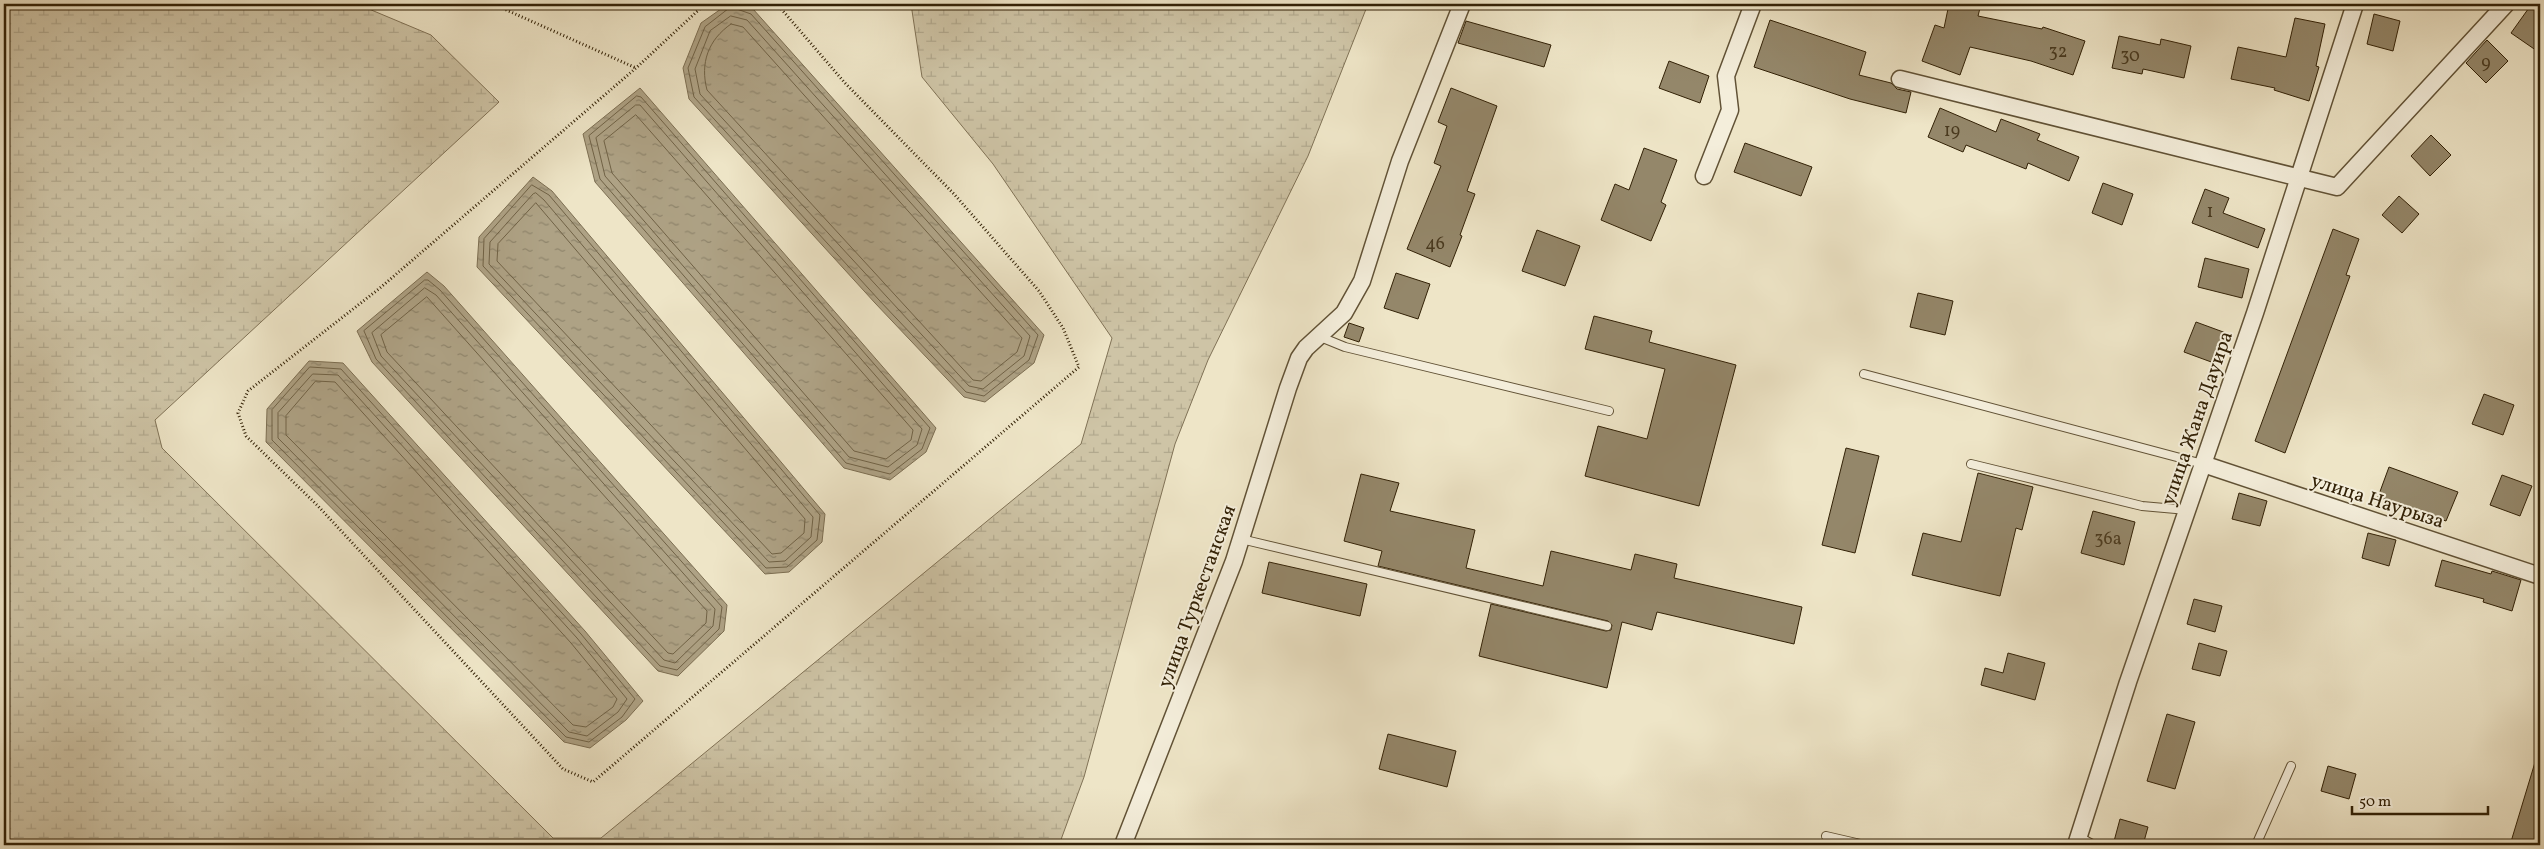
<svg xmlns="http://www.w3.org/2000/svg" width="2544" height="849" font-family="Vollkorn,serif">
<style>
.wetland{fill:url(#wetland-marsh);stroke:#807256}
.water{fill:url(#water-ripples);stroke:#7c6e52}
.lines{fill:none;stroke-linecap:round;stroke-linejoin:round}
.shore{stroke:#706246;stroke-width:1}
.building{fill:#94876a;stroke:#322106}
.lane-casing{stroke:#615236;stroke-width:10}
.street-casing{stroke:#615236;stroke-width:19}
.path{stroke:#322106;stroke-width:3;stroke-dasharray:1 2.5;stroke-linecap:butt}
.lane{stroke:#f4eedb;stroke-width:8}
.street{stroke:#f4eedb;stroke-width:16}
.labels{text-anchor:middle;stroke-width:4;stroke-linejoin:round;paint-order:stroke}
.number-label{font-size:18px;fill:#4a3a1f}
.street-label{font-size:20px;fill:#322106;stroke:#f4eedb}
</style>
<defs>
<pattern id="wetland-marsh" width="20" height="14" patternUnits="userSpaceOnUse" patternTransform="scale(1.25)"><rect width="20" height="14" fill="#cec4a6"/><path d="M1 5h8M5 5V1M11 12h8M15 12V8" fill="none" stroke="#b1a88d"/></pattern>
<pattern id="water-ripples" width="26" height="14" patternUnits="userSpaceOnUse" patternTransform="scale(1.25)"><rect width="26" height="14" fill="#aea285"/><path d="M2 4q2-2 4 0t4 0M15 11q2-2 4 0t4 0" fill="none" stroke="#8e846b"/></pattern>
</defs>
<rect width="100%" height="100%" fill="#eee5c7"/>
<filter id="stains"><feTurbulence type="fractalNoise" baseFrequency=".004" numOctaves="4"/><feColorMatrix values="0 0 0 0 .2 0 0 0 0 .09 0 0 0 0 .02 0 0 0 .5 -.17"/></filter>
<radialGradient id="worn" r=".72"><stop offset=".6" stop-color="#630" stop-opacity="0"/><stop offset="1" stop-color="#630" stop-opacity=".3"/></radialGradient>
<polygon class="wetland" points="4,4 357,4 431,35 499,102 155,420 162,448 553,838 601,838 1081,444 1112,338 993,164 922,77 911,4 1368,4 1308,156 1208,360 1175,444 1084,777 1059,845 4,845"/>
<g class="water">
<polygon points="728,4 753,9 1044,335 1034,363 985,402 964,397 875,303 689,99 683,68 701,23"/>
<polygon points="640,88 936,428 926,452 890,480 844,468 595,182 583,134"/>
<polygon points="533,177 552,191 825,514 822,542 789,572 765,574 477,267 479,237"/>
<polygon points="427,272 444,286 727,605 724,631 678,676 658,671 372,362 357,331"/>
<polygon points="309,361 343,363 585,631 643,701 626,720 590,748 564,742 266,442 267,409"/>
</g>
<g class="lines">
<g class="shore">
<polygon points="731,7 751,14 1038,335 1029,360 984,396 966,392 879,300 694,97 688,68 705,27"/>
<polygon points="731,16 747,20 1030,336 1024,356 983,389 969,386 700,94 695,69 710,31"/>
<path d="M731,24l12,3 279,311 -5,14 -36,29 -8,-1 -266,-290c-7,-27 1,-50 24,-66z"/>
<polygon points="637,96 641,97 930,428 922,449 890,474 846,463 600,179 589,136"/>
<polygon points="636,105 640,105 922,429 917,445 888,467 849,457 605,176 596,138"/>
<polygon points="636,115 913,430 911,440 886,459 854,451 612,173 604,141"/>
<polygon points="532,185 549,195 820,515 817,540 787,567 766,568 483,266 484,239"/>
<polygon points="536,193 544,200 813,517 811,537 785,561 769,562 489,264 490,242 533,194"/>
<polygon points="536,203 805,519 804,533 781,553 772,554 497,261 498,244"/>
<polygon points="425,280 428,280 440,290 722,607 719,629 677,670 660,666 376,359 364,331"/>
<polygon points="425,288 436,295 715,609 713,626 675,663 664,660 381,356 372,333"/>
<polygon points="427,297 707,611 706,623 673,654 668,653 387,352 381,335"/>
<polygon points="310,367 341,369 581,634 635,699 622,717 589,742 566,737 272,440 272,410"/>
<polygon points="313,374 338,375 577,638 627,699 618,712 587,736 569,732 278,438 278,413"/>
<polygon points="316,381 335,382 571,643 617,699 613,707 586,727 573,725 286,435 286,416"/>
</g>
</g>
<g class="building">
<polygon points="1949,4 1981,4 1978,16 2042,29 2043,27 2085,41 2073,75 2031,61 1970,47 1960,75 1922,61 1935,25 1944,28"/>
<polygon points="2531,5 2540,11 2540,53 2511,33"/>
<polygon points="2374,14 2400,21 2393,51 2367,44"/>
<polygon points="2295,18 2325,24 2316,66 2319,67 2309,101 2274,90 2275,88 2231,79 2238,47 2286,57"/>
<polygon points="1770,20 1866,52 1859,75 1891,83 1897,89 1911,92 1906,113 1850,99 1754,67"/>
<polygon points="1466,21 1551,45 1544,67 1458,43"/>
<polygon points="2119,36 2160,45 2161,39 2191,46 2184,78 2143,69 2142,74 2112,68"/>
<polygon points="2487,40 2508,61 2486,83 2466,63"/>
<polygon points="1669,61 1709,76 1700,103 1659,88"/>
<polygon points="1451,88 1497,106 1467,191 1475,194 1460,235 1462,236 1450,267 1407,249 1441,166 1434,163 1447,126 1438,122"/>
<polygon points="1940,108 1996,132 2001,119 2040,134 2037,140 2079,157 2069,181 2028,163 2026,169 1966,145 1963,152 1928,137"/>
<polygon points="2431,135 2451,155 2430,176 2411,156"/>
<polygon points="1745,143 1812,167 1801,196 1734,172"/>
<polygon points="1644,148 1677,160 1661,202 1666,205 1651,241 1601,220 1615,184 1629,190"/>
<polygon points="2103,183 2133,194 2122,225 2092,213"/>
<polygon points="2205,189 2229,198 2223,213 2265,229 2258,248 2192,223"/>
<polygon points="2399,196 2419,214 2402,233 2382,215"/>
<polygon points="2333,229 2359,239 2346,275 2350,276 2285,453 2255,441"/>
<polygon points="1537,230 1580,246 1565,286 1522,271"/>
<polygon points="2205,258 2249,269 2242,298 2198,287"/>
<polygon points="1396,273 1430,284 1418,319 1384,308"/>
<polygon points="1918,293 1953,301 1945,335 1910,327"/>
<polygon points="1594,316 1652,331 1649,342 1736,365 1699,506 1585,476 1598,426 1647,439 1665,369 1585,349"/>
<polygon points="2196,322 2226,333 2214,363 2184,352"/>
<polygon points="1349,323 1364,328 1359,342 1344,337"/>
<polygon points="2484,394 2514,405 2503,435 2472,424"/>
<polygon points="1846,448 1879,456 1855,553 1822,545"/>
<polygon points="2389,467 2458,492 2446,521 2378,497"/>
<polygon points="1978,473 2033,487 2022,530 2016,528 2000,596 1912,575 1923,533 1961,542"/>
<polygon points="1361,474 1399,483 1390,511 1475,530 1466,568 1543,586 1551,551 1631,570 1635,554 1677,564 1674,578 1802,607 1794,644 1657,612 1652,630 1622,622 1607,688 1479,656 1491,604 1606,631 1611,630 1612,625 1608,621 1378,566 1382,551 1344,541"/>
<polygon points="2502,475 2532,486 2520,516 2490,505"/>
<polygon points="2239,493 2267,501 2260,526 2232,519"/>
<polygon points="2093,511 2135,522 2124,565 2081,553"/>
<polygon points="2368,533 2396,540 2389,566 2362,558"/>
<polygon points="2442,560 2491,574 2492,571 2521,580 2512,611 2483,602 2484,599 2435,586"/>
<polygon points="1269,562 1367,584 1360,616 1262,593"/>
<polygon points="2194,599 2222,606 2215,632 2187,624"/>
<polygon points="2199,643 2227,651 2220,676 2192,669"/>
<polygon points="2008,653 2045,663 2035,700 1981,685 1985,668 2003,673"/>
<polygon points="2167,714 2195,722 2175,789 2147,781"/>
<polygon points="1388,734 1456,751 1447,787 1379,769"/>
<polygon points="2536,759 2540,760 2540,845 2510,845"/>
<polygon points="2328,766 2356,774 2349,799 2321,791"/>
<polygon points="2120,819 2148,827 2143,845 2113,845"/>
</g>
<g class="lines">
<g class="lane-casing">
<g id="lane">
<polyline points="1318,336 1345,347 1609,411"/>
<polyline points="1864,374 2203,464"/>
<polyline points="1971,464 2142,506 2187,510"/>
<polyline points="1241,539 1607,626"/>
<polyline points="1826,836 1865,845"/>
<polyline points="2079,837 2094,845"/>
<polyline points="2256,845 2291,766"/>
</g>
</g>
<g class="street-casing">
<g id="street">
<polyline points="1900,79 2337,187 2506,4"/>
<polyline points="1704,176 1730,110 1726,76 1753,4"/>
<polyline points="2203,464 2540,576"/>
<polyline points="1123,845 1234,561 1288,388 1299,358 1306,348 1344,313 1362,281 1400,161 1462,4"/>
<polyline points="2076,845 2128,682 2255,313 2355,4"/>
</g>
</g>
<g class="path">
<polyline points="493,4 636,68"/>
<polyline points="705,4 636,68 380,288 248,391 238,413 246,436 317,505 563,769 593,782 1079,367 1063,328 1039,291 954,194 845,83 777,4"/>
</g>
<use href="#lane" class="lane"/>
<use href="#street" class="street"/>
</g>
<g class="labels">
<g class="number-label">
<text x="2058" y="57">32</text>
<text x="2130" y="61">30</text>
<text x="2486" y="68">9</text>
<text x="1952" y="136">19</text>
<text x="2210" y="217">1</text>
<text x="1435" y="249">46</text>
<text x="2108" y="544">36а</text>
</g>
<g class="street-label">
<text transform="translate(2196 418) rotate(-71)" y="7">улица Жана Дауира</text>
<text transform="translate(2378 500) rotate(18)" y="7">улица Наурыза</text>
<text transform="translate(1196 596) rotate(-70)" y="7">улица Туркестанская</text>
</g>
</g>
<rect width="2544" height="849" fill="none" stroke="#eee5c7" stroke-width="20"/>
<rect x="5" y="5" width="2534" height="839" fill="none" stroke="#322106" stroke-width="2.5"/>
<rect x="10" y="10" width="2524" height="829" fill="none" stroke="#322106"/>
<path d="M2352 806v8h136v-8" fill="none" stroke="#322106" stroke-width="2.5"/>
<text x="2359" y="806" font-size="15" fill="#322106" stroke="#f4eedb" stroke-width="4" paint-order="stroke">50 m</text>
<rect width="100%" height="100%" filter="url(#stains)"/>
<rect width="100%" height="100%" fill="url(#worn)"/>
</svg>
